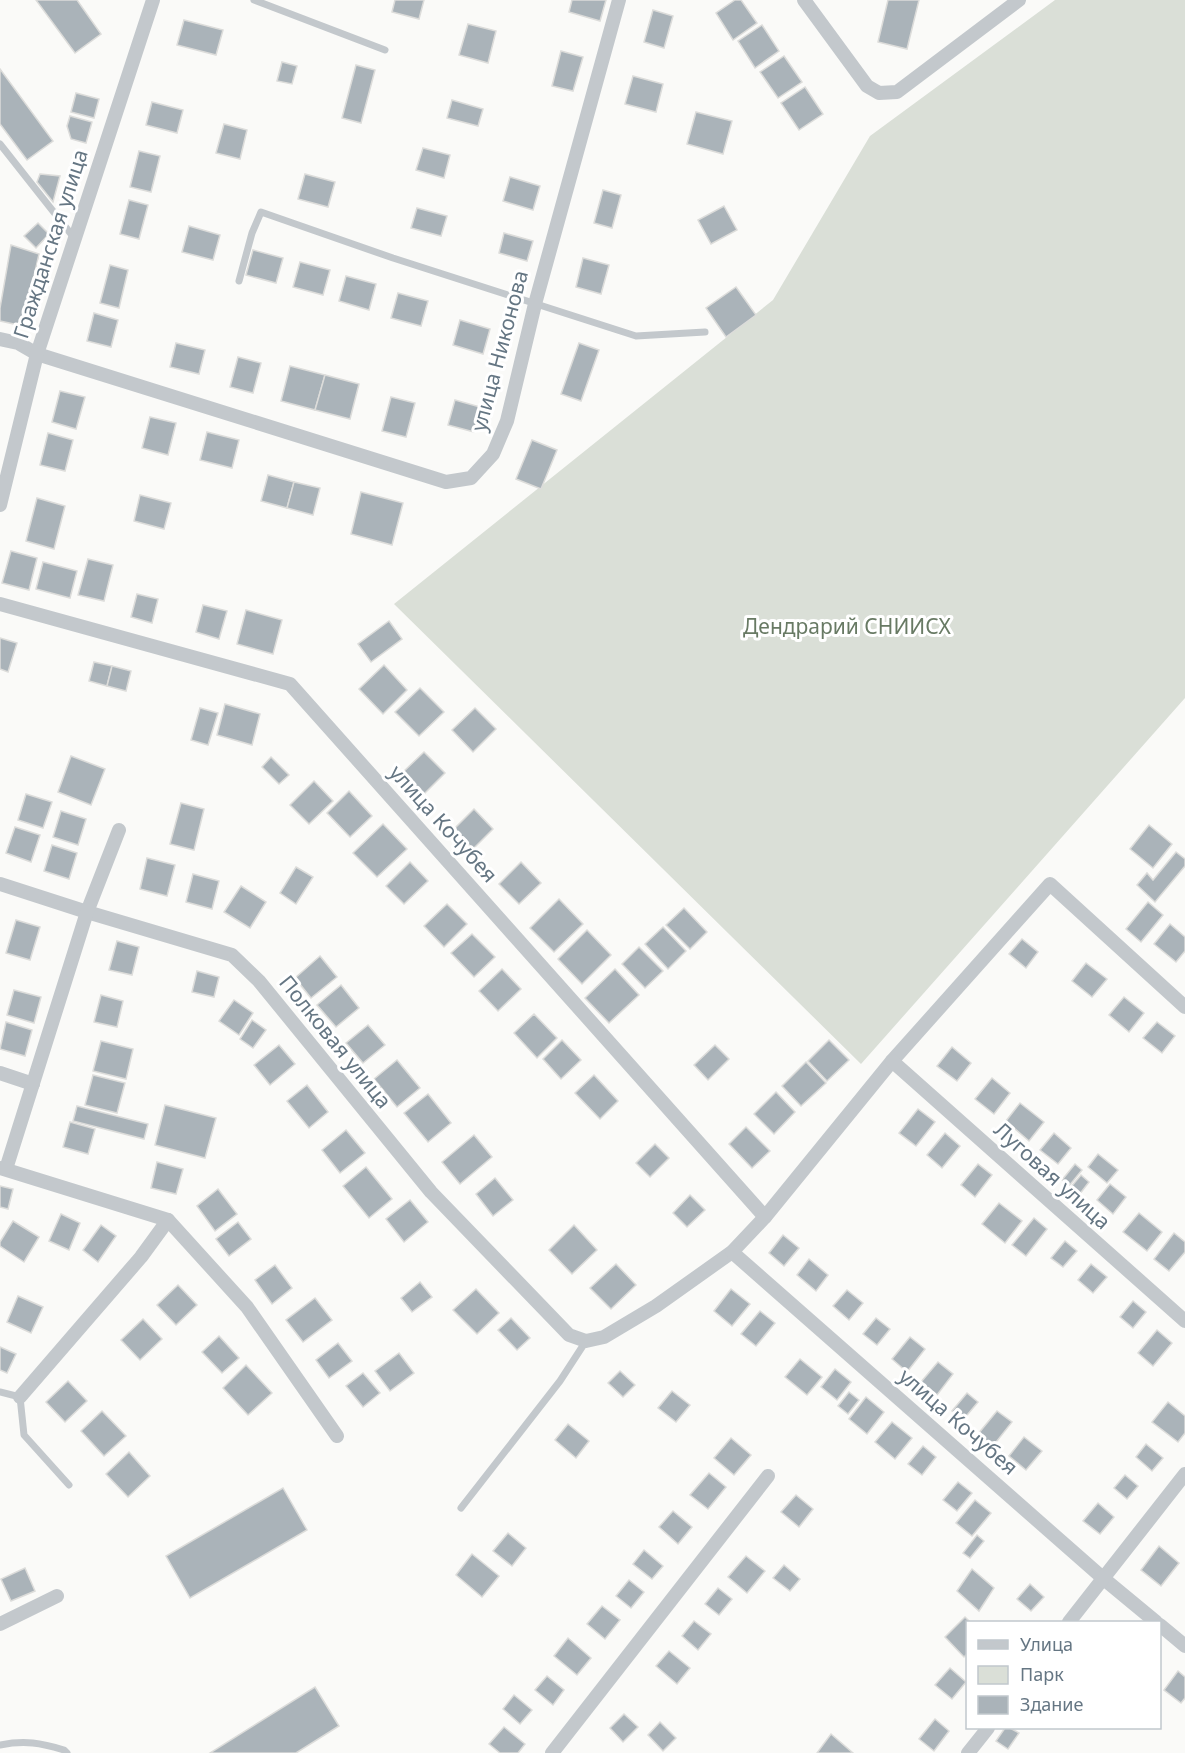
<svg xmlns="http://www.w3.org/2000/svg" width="1185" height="1753" font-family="'Noto Sans',sans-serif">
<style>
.green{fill:#dadfd7}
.building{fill:#aab3b9;stroke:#dcdcda;stroke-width:1.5}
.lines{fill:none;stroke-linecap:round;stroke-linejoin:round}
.lane{stroke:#c3c8cc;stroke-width:7}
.street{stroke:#c3c8cc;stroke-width:14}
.labels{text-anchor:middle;stroke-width:6;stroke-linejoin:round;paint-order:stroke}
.street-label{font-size:21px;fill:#657683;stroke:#fff}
.park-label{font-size:21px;fill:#687a64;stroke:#fff}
</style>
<rect width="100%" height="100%" fill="#fafaf8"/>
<polygon class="green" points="1055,0 1185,0 1185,698 861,1064 394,604 773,300 870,136"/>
<g class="building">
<polygon points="36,0 77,0 101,34 75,53"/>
<polygon points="395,0 424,0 419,19 392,12"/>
<polygon points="572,0 606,0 600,21 569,12"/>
<polygon points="735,0 741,0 757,23 733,40 716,13"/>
<polygon points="888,0 919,0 907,49 878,42"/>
<polygon points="653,10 673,16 664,48 644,42"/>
<polygon points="184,20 223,30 216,55 177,45"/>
<polygon points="468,24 496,31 488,63 459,55"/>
<polygon points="762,25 779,51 755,68 738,41"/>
<polygon points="561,51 583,57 573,91 552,86"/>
<polygon points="784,56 802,82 778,98 760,72"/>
<polygon points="282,62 297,66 292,84 277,81"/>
<polygon points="356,65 375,70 361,123 342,118"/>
<polygon points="0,69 53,141 27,160 0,124"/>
<polygon points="633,76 663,84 656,112 625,104"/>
<polygon points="805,87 823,114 799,130 781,103"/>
<polygon points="76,93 99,99 94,118 71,112"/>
<polygon points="452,100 483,109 478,126 447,118"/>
<polygon points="152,102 183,110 177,133 146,125"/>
<polygon points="696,112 732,121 723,154 687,144"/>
<polygon points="70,116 92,122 86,143 71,139 67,126"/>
<polygon points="224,124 247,130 240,159 216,153"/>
<polygon points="423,148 450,155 444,178 416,170"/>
<polygon points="139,151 160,156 151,192 130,187"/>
<polygon points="40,174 60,176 53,202 37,182"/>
<polygon points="305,174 335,182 328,207 298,199"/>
<polygon points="510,177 540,186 533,210 503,201"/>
<polygon points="603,190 621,195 612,228 594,223"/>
<polygon points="129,200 148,205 139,239 120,234"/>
<polygon points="724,206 737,230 711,244 698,220"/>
<polygon points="417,208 447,216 441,236 411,228"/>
<polygon points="38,223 49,234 36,248 24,236"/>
<polygon points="189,226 220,235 213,260 182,252"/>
<polygon points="504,233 533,241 527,261 499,253"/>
<polygon points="11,245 39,254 23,326 0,321 0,308"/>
<polygon points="253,250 283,258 276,283 246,275"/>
<polygon points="583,258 609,265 601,294 576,287"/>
<polygon points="300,262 330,270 323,295 293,287"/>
<polygon points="110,265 128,270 119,308 100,303"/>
<polygon points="346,276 376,284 369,310 339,301"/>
<polygon points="736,287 756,315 726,337 706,308"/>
<polygon points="398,293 428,301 421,326 391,318"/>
<polygon points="94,313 118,320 111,347 87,341"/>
<polygon points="460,320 490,329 483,354 453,345"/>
<polygon points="176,343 205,350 199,374 170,367"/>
<polygon points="579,343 599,350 581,401 561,394"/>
<polygon points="238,357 261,363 253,393 230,387"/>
<polygon points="290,366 325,375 315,410 281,401"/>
<polygon points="325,375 359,384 350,419 315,410"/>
<polygon points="60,391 85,397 76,429 52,422"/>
<polygon points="391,397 415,403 406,437 382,431"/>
<polygon points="455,400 480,407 474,432 448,425"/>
<polygon points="150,417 176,423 168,455 142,448"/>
<polygon points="207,432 239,440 232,468 200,460"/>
<polygon points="48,433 73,440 65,471 40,465"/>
<polygon points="532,440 557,450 541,489 516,479"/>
<polygon points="268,475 294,482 287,508 261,501"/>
<polygon points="294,482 320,488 313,515 287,508"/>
<polygon points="361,492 403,503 392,545 351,534"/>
<polygon points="140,495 171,503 164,529 134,521"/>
<polygon points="37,498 65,506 54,549 26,541"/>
<polygon points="11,551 37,558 29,590 2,583"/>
<polygon points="88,559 113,565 104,601 78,595"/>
<polygon points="43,562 77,571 70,598 36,589"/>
<polygon points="137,594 158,599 152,623 131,617"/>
<polygon points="203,605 227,611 219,639 196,632"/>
<polygon points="246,610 282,620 273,654 237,644"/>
<polygon points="389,621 402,639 371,662 358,644"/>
<polygon points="0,638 17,643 8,672 0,669"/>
<polygon points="94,662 112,666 107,686 89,681"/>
<polygon points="384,665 407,690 383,714 359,689"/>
<polygon points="112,666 131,671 126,691 107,686"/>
<polygon points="420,688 444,712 419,736 395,712"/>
<polygon points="225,704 260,714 252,745 217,735"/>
<polygon points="200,708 218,713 208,745 191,740"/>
<polygon points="475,708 496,729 473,752 452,730"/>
<polygon points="424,752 445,773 422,796 401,774"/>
<polygon points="71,756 105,769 91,805 58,792"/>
<polygon points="271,757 289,775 279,784 262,767"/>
<polygon points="314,781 333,801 309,824 290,805"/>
<polygon points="349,791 372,816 350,837 327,813"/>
<polygon points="26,794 52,802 43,828 18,820"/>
<polygon points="181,803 204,809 194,850 170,844"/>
<polygon points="474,809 493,829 473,849 454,829"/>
<polygon points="61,811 86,819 78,845 53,837"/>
<polygon points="383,824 407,849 377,877 353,853"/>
<polygon points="1149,825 1172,844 1153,868 1130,849"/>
<polygon points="15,827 40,835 31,862 6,853"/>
<polygon points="52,845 77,853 69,879 44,871"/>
<polygon points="1176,852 1185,859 1185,866 1155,902 1137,885 1147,873 1153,880"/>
<polygon points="147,858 175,865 167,896 140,889"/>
<polygon points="410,862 428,881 404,904 386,886"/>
<polygon points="521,862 541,883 519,904 499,884"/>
<polygon points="296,867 313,877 296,904 280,893"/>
<polygon points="193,874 219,881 212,909 186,902"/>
<polygon points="241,886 266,902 250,928 224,912"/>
<polygon points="559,899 583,924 554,952 530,928"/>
<polygon points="1148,902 1163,915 1141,942 1126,929"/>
<polygon points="447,904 467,924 444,947 424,926"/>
<polygon points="684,908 707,932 690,949 666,925"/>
<polygon points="16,920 40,927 30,960 6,953"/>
<polygon points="1170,924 1185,937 1185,951 1176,962 1154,944"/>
<polygon points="663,927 686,951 668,969 645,944"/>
<polygon points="587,930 611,955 582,984 558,959"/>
<polygon points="472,934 495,957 474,977 451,953"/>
<polygon points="1022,939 1038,952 1026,968 1009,954"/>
<polygon points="117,941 139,947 132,975 109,970"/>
<polygon points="639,947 663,971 645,988 622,964"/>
<polygon points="320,956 337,977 311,998 295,978"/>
<polygon points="1086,963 1107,979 1092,997 1072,981"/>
<polygon points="502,969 521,989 498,1011 479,991"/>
<polygon points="615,969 639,995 609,1023 585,998"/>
<polygon points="197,971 219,977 214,997 192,992"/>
<polygon points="341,985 359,1008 336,1027 317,1005"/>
<polygon points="14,990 41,997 34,1023 7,1015"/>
<polygon points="101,995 123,1001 117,1027 94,1022"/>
<polygon points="1124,997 1144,1013 1129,1032 1109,1015"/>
<polygon points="234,1000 253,1013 239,1035 219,1021"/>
<polygon points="534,1014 557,1038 537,1058 514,1033"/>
<polygon points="252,1020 266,1030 253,1048 240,1039"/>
<polygon points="6,1022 32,1030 25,1056 0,1049"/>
<polygon points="1157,1022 1175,1036 1162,1053 1143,1038"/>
<polygon points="368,1025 385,1045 363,1063 346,1043"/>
<polygon points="562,1040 581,1060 561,1079 543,1059"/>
<polygon points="829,1040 849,1060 827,1081 808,1061"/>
<polygon points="101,1041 133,1049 126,1079 93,1071"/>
<polygon points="279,1045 295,1064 270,1085 254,1065"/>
<polygon points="715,1045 729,1059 708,1080 694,1065"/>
<polygon points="952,1047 971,1063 957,1081 937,1066"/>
<polygon points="397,1060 420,1088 397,1107 374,1079"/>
<polygon points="806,1062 826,1083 801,1106 782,1086"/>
<polygon points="93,1075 125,1083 117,1113 85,1105"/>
<polygon points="594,1075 618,1101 600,1119 575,1093"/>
<polygon points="992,1078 1010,1093 994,1114 975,1099"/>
<polygon points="307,1085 328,1112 309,1128 287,1101"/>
<polygon points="776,1092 795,1112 774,1134 754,1114"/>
<polygon points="428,1094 451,1123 428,1142 404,1113"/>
<polygon points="1020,1103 1044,1122 1029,1141 1006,1121"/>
<polygon points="165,1105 216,1118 205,1158 155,1145"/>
<polygon points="77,1106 148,1124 144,1139 73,1121"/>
<polygon points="918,1109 935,1122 916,1146 899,1133"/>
<polygon points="70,1122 95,1129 88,1154 63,1147"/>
<polygon points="746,1127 770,1151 752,1168 729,1144"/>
<polygon points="346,1130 365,1153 340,1173 322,1150"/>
<polygon points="945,1133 960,1146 942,1168 927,1155"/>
<polygon points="1054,1133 1071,1148 1058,1164 1040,1150"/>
<polygon points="474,1135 492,1157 460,1184 442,1162"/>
<polygon points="655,1144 669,1158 650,1177 636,1163"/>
<polygon points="1098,1154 1118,1170 1107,1183 1088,1167"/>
<polygon points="157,1162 183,1169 176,1194 151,1188"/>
<polygon points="978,1164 992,1175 975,1197 961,1185"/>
<polygon points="1075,1164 1082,1170 1069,1186 1062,1180"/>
<polygon points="366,1167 392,1199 369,1218 343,1186"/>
<polygon points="1081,1175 1089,1182 1079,1195 1070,1188"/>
<polygon points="495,1178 513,1200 493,1216 476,1194"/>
<polygon points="1110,1184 1126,1197 1113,1214 1097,1200"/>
<polygon points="0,1186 13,1189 8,1209 0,1207"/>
<polygon points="218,1189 237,1214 215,1231 197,1206"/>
<polygon points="690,1195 705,1210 687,1227 673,1213"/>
<polygon points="410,1200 428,1222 404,1242 386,1219"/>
<polygon points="999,1203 1022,1221 1005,1243 982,1224"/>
<polygon points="1139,1213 1162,1232 1147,1251 1123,1232"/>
<polygon points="61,1214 80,1223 69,1250 49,1241"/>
<polygon points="1034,1218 1047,1229 1026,1256 1012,1245"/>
<polygon points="13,1221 39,1237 24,1262 0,1246 0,1242"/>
<polygon points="238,1222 251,1239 229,1256 216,1239"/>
<polygon points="101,1225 116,1236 98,1262 83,1250"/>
<polygon points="574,1225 597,1250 572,1274 549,1250"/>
<polygon points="1174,1233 1185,1242 1185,1252 1169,1271 1154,1259"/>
<polygon points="783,1235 799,1248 784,1266 769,1253"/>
<polygon points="1065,1241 1077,1251 1063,1267 1051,1258"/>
<polygon points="809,1259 828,1275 816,1291 797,1275"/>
<polygon points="616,1264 636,1285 611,1309 590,1288"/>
<polygon points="1091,1264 1107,1277 1093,1293 1078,1280"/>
<polygon points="275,1265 292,1288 272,1304 255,1280"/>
<polygon points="420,1282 432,1297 412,1312 401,1298"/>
<polygon points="178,1285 197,1305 176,1325 157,1305"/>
<polygon points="476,1289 499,1313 477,1334 453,1310"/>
<polygon points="731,1289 750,1304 732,1326 714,1311"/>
<polygon points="847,1290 863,1303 849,1320 833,1306"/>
<polygon points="18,1296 43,1307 31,1333 7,1322"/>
<polygon points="315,1298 332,1320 303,1342 286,1320"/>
<polygon points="1133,1301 1146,1312 1133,1328 1120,1317"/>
<polygon points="760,1311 775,1323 756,1346 741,1334"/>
<polygon points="511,1318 530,1338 517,1350 498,1330"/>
<polygon points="876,1318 890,1329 877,1345 863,1334"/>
<polygon points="143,1319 162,1339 140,1360 121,1340"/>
<polygon points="1157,1330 1172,1343 1153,1366 1138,1353"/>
<polygon points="219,1336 239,1358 222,1373 202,1352"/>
<polygon points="910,1337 925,1349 907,1372 892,1359"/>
<polygon points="338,1343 352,1361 329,1378 316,1360"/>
<polygon points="0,1347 16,1354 7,1373 0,1370"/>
<polygon points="399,1353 414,1373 390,1391 375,1371"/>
<polygon points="800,1359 822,1377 807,1395 785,1377"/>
<polygon points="938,1362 953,1374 937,1395 921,1382"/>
<polygon points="246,1365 272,1393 248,1415 223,1388"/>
<polygon points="835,1369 851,1382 837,1400 821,1387"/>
<polygon points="620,1371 635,1385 623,1397 608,1383"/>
<polygon points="363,1373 380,1393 363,1407 346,1386"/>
<polygon points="68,1381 87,1401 65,1422 46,1402"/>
<polygon points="672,1391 690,1405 676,1422 658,1408"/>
<polygon points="849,1392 859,1400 848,1414 838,1406"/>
<polygon points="967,1393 978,1402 963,1420 952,1411"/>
<polygon points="866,1397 884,1412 867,1434 849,1419"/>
<polygon points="1168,1402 1185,1416 1185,1433 1178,1442 1152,1422"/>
<polygon points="102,1411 126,1436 104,1456 81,1431"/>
<polygon points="997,1411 1012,1422 993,1446 978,1434"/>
<polygon points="892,1422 912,1438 895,1459 875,1442"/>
<polygon points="568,1424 589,1441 576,1458 555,1440"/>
<polygon points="1024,1437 1042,1451 1026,1470 1009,1456"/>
<polygon points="731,1438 751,1455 734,1475 714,1458"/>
<polygon points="1146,1444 1163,1458 1152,1471 1136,1457"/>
<polygon points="923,1446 936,1457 922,1475 908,1464"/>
<polygon points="129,1452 150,1476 128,1497 106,1474"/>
<polygon points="709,1473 726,1487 708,1509 690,1495"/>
<polygon points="1125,1475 1138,1486 1127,1499 1114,1488"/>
<polygon points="958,1482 972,1493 957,1511 943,1500"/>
<polygon points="283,1488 307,1530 190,1598 166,1556"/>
<polygon points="796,1495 813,1509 799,1527 781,1512"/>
<polygon points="975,1500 991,1513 972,1536 956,1523"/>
<polygon points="1098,1503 1114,1517 1100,1534 1083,1521"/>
<polygon points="673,1511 692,1527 678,1544 659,1527"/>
<polygon points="508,1533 526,1548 512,1566 493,1551"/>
<polygon points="977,1535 984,1541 970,1558 963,1553"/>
<polygon points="1159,1546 1179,1563 1161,1586 1141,1570"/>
<polygon points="644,1550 663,1566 652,1579 633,1564"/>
<polygon points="472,1554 499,1576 482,1597 456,1575"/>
<polygon points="746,1556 765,1571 747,1593 728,1577"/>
<polygon points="784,1565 800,1579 790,1591 773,1578"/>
<polygon points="25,1568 35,1591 11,1601 1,1579"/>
<polygon points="972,1569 994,1588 979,1611 957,1591"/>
<polygon points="629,1580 644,1592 631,1608 616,1596"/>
<polygon points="1030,1584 1044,1597 1031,1611 1017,1599"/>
<polygon points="718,1588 732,1599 719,1615 705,1604"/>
<polygon points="602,1606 620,1620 605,1639 587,1624"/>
<polygon points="965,1617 970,1622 968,1622 968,1653 964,1657 945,1637"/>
<polygon points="694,1621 711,1634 698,1650 682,1636"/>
<polygon points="568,1638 591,1658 577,1675 554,1656"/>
<polygon points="669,1651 690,1668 677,1684 656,1666"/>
<polygon points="950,1668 966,1682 952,1699 935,1685"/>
<polygon points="1178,1671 1185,1677 1185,1698 1181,1703 1164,1690"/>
<polygon points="547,1676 564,1690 553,1705 535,1690"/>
<polygon points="315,1687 339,1726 296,1753 210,1753"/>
<polygon points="514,1695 532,1710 520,1724 503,1709"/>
<polygon points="624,1714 638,1727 623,1742 610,1728"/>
<polygon points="935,1719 949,1731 934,1751 919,1739"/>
<polygon points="660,1722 676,1738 663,1751 648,1735"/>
<polygon points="504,1727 525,1744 518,1753 500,1753 489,1744"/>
<polygon points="1005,1728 1010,1728 1019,1733 1008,1749 996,1741"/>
<polygon points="831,1734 853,1753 817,1753"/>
</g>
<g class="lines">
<g class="lane">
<polyline points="254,0 385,50"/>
<polyline points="0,144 75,239"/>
<polyline points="239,281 252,233 261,212 393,258 636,336 705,332"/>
<polyline points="0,1392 20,1397 24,1435 69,1485"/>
<polyline points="461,1508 560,1381 586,1341"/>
<path d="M0,1745c25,-5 41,-2 64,5l3,3"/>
</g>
<g class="street">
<polyline points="804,0 867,86 879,93 897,92 1019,0"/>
<polyline points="0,339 18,343 37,354 446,482 471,478 493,454 507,421 535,304 619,0"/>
<polyline points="0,505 37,354 153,0"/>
<polyline points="0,604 290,684 765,1217"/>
<polyline points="0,884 87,912 232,955 259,981 431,1192 569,1335 586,1341 604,1337 656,1306 732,1252 765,1217 892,1061 1050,884 1185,1007"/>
<polyline points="892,1061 1185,1321"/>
<polyline points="0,1073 33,1084"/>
<polyline points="0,1168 168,1220 247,1307 337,1436"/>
<polyline points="6,1169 87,912 119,830"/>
<polyline points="732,1252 1104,1579 1156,1622"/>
<polyline points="20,1397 141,1257 168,1220"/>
<polyline points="1069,1622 1185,1474"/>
<polyline points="0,1624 57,1596"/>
<polyline points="1160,1625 1185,1646"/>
<polyline points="552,1753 768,1476"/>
<polyline points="968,1753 988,1728"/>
</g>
</g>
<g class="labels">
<g class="street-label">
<text transform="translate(51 244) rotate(-72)" y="7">Гражданская улица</text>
<text transform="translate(500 351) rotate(-75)" y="7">улица Никонова</text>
<text transform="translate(443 824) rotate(48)" y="7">улица Кочубея</text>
<text transform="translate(335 1042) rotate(51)" y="7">Полковая улица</text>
<text transform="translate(1052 1176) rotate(42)" y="7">Луговая улица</text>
<text transform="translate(958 1422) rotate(41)" y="7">улица Кочубея</text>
</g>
<g class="park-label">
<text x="847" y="634">Дендрарий СНИИСХ</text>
</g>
</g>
<rect x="966" y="1621" width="195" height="108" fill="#ffffff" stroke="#c1c8cd" stroke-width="1.5"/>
<rect x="978" y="1640" width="30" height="9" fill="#c3c8cc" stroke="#c1c8cd" stroke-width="1.5"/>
<text x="1020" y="1651" font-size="18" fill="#657683">Улица</text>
<rect x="978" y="1666" width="30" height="18" fill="#dadfd7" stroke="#c1c8cd" stroke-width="1.5"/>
<text x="1020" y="1681" font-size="18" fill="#657683">Парк</text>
<rect x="978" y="1696" width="30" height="18" fill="#aab3b9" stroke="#c1c8cd" stroke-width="1.5"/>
<text x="1020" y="1711" font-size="18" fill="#657683">Здание</text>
</svg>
